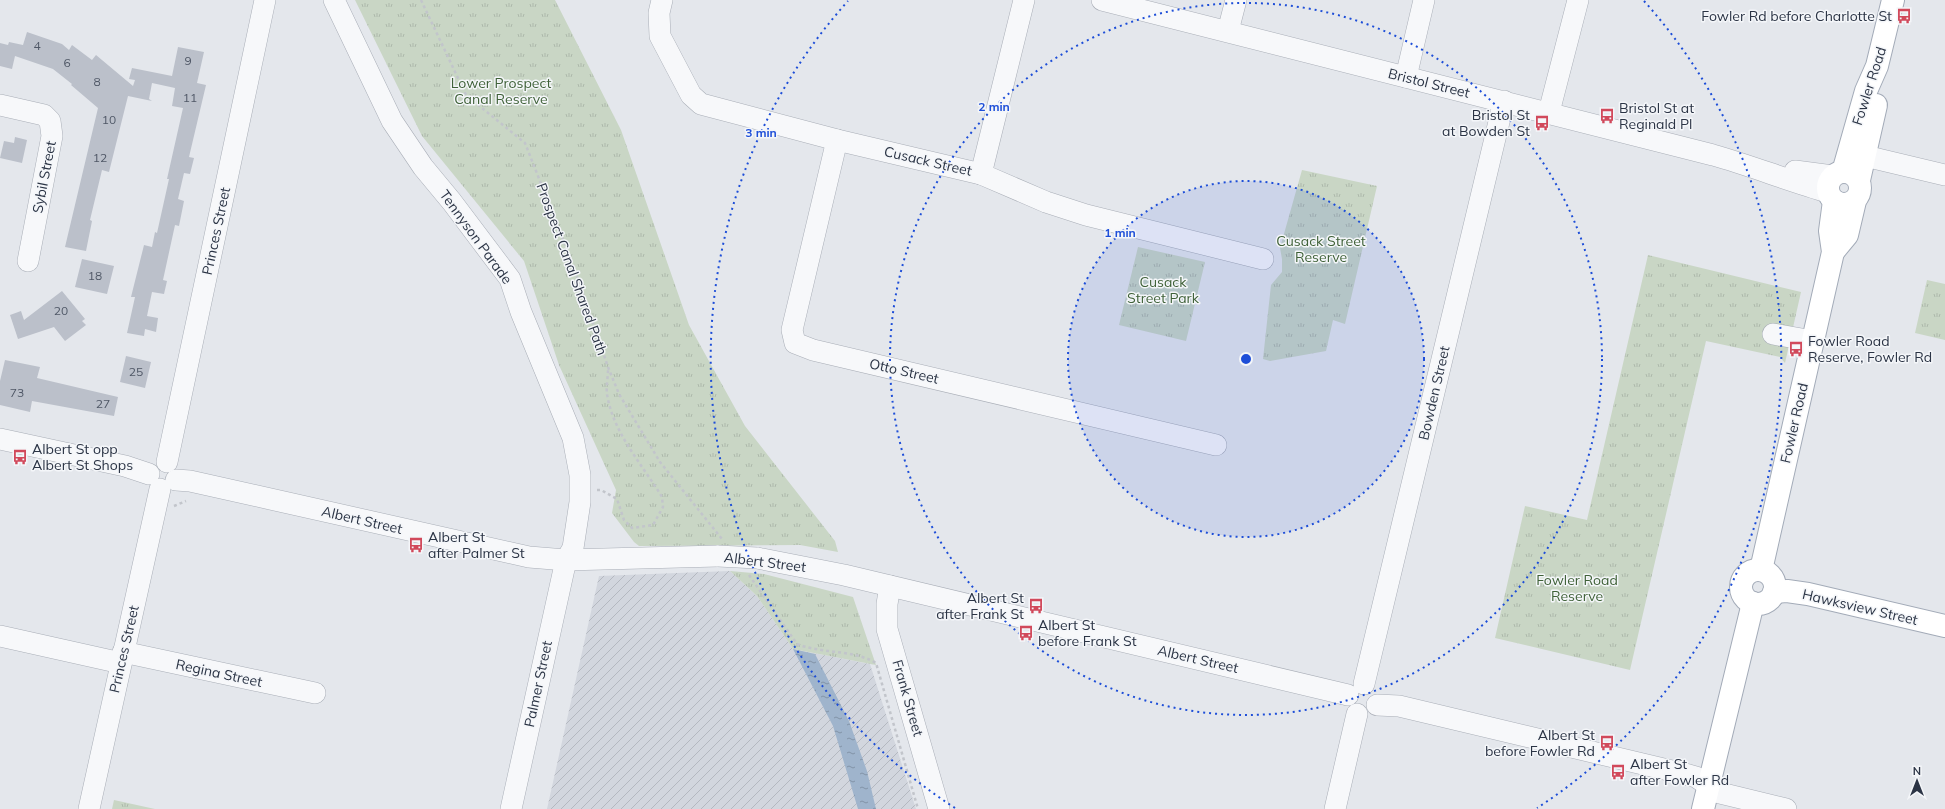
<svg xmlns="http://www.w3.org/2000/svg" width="1945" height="809" font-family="Mulish,sans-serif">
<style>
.industrial{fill:url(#industrial-furrows)}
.park{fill:url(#park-tufts)}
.water{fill:url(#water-ripples)}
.building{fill:#bbc0ca}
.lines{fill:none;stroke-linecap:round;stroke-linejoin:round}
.minor-casing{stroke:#a9aeb7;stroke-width:22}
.major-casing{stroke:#a3abb8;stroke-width:24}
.path{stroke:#c2c5cb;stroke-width:2.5;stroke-dasharray:3 3;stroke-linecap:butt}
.minor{stroke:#f7f8fa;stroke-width:21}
.major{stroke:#fff;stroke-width:22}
.minor-bridge-casing{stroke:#a9aeb7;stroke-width:22;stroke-linecap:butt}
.minor-bridge{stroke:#f7f8fa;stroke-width:21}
.ring{fill:none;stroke:#1d4ed8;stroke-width:2;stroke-dasharray:2 4}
.labels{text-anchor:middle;stroke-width:3;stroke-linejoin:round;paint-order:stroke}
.number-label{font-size:12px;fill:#4f5766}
.poi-label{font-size:14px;fill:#2b3445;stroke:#f4f6f9;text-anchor:start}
.park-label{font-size:14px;fill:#3f6138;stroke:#f4f6f9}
.street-label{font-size:14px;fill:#2b3445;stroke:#f4f6f9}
.centre{fill:#1d4ed8;stroke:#f4f6f9;stroke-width:2}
.ring-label{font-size:12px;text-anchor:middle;font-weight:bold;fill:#1d4ed8;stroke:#f4f6f9;stroke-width:3;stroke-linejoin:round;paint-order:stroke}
</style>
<defs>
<pattern id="industrial-furrows" width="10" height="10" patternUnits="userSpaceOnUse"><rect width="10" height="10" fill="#d2d6de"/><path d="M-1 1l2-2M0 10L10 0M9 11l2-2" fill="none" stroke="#b4b8c0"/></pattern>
<pattern id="park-tufts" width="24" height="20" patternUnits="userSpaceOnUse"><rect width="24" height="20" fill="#c9d6c5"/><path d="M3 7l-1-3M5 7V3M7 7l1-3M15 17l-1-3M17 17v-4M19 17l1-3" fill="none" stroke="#adb8ab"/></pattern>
<pattern id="water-ripples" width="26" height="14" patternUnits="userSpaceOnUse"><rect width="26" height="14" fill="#9fb4cc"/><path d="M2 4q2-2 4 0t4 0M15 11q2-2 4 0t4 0" fill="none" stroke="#8293a7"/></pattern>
</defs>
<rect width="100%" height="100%" fill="#e4e7ec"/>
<polygon class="industrial" points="730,571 757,596 793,649 870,664 916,809 547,809 599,576"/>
<g class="park">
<polygon points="355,0 555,0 621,130 689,325 745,426 835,541 838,552 800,545 639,546 634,542 612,513 616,490 559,365 524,261 422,136"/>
<polygon points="1302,170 1377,186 1345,324 1333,320 1326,351 1270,361 1263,359 1271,285 1282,272 1282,259 1280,248"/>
<polygon points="1138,247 1205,262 1186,341 1119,325"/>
<polygon points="1648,255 1801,292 1785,363 1780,357 1706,341 1630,670 1495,638 1525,506 1587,520"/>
<polygon points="1927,280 1945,284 1945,340 1915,333"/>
<polygon points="730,571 764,574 853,597 876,665 793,649 757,596"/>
<polygon points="114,800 155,809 112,809"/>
</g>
<polygon class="water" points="793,649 815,654 849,721 867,771 876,809 858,809 833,726"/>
<g class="building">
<polygon points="27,32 62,44 69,50 72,45 92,60 96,55 133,86 135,80 129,79 132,68 172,76 178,47 204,52 197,83 206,85 189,157 194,158 190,174 184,173 178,199 184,201 179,226 175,225 163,280 167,281 164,294 152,292 147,316 158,318 156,332 145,329 144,336 127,333 135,297 131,297 144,245 152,247 155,232 157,233 169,179 167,179 183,108 172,106 175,88 152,83 149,99 152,101 128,96 109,172 102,170 90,220 92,221 86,251 65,247 98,108 71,85 72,84 53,69 15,56 12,69 0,66 0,43 8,45 9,42 23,45"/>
<polygon points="15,137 27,140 22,163 0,158 4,141 14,143"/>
<polygon points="82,259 114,266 107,294 75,287"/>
<polygon points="62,291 85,319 82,321 86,325 65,341 54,327 18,339 10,315 21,311 24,320"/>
<polygon points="126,356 151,362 145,388 120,382"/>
<polygon points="5,360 40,367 37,378 118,397 114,416 32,401 30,412 0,405 0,381"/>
</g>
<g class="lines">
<g class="minor-casing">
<g id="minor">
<polyline points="334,0 392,121 423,167 452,202 510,279 521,312 573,438 580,475 580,502 573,548 566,560 511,809"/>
<polyline points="662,0 659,13 660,36 691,95 701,104 837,140 981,174 1046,202 1086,215 1263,259"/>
<path d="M1102,0l611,155c39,11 76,26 115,37"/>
<polyline points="1228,31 1236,0"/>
<polyline points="1406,77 1424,0"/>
<polyline points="0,105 44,115 50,121 52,136 28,261"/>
<polyline points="1549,112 1578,0"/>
<polyline points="837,140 792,330 795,343 813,350 1216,445"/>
<polyline points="1865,156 1945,175"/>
<polyline points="1795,171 1833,176"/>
<polyline points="981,174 1024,0"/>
<polyline points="1773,334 1813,341"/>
<polyline points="0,439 125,466 149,474"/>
<polyline points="167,462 265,0"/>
<polyline points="176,480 190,481 529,557 566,560 718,556"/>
<polyline points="757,558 844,575 1348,695"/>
<polyline points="890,586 887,604 887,629 939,809"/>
<polyline points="0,636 121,663"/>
<polyline points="123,652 315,693"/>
<polyline points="1364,684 1504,101"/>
<polyline points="1377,705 1399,706 1689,775 1696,777 1720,793 1786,809"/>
<polyline points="89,809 160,489"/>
<polyline points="1335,809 1357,714"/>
</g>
</g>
<g class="major-casing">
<g id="major">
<circle cx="1844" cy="188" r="16"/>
<polyline points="1843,172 1866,91 1877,66 1893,0"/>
<polyline points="1859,180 1876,105"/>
<polyline points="1833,252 1847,235 1855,201"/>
<polyline points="1761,570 1833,252 1830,231 1834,201"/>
<circle cx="1758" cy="587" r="17"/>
<polyline points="1774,592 1787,591 1808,594 1945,626"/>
<polyline points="1703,809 1753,603"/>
</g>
</g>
<g class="path">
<polyline points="421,0 466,95 525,143 573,265 608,367 619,394 660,462 722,539"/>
<path d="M597,490h4l16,9 7,21 8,8 21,-3 10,-18 -1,-10c-20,-33 -49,-64 -55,-103 -1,-7 1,-17 1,-24"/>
<polyline points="174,506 186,501"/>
<path d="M749,575l48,69c25,10 55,5 79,19l42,146"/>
</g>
<use href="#minor" class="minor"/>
<use href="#major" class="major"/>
<g class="minor-bridge-casing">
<polyline id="minor-bridge" points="718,556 757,558"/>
</g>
<use href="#minor-bridge" class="minor-bridge"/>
</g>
<circle cx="1246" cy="359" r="178" fill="#1d4ed8" fill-opacity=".12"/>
<g class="ring">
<circle cx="1246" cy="359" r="178"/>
<circle cx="1246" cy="359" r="356"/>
<path d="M955 808A535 535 0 0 1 848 1M1644 1A535 535 0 0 1 1537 808"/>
</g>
<defs>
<g id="bus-bare" transform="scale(1.2)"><path d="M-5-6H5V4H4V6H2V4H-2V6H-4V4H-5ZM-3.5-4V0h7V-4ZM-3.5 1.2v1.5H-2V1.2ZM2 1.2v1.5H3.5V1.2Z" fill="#d1495b" stroke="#f4f6f9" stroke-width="2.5" paint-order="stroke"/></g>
</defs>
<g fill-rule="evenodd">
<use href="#bus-bare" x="1904" y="16"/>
<use href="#bus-bare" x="1607" y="116"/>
<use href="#bus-bare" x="1542" y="123"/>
<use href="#bus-bare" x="1796" y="349"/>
<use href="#bus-bare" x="20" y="457"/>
<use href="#bus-bare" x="416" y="545"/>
<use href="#bus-bare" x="1036" y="606"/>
<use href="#bus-bare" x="1026" y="633"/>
<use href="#bus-bare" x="1607" y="743"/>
<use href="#bus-bare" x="1618" y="772"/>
</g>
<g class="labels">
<g class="number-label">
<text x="37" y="50">4</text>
<text x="188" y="65">9</text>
<text x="67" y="67">6</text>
<text x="97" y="86">8</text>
<text x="190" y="102">11</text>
<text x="109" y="124">10</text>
<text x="100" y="162">12</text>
<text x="95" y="280">18</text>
<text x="61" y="315">20</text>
<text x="136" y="376">25</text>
<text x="17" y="397">73</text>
<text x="103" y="408">27</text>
</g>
<g class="poi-label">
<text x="1892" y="21" text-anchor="end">Fowler Rd before Charlotte St</text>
<text x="1619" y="113">Bristol St at<tspan x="1619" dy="16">Reginald Pl</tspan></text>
<text x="1530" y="120" text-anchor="end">Bristol St<tspan x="1530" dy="16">at Bowden St</tspan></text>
<text x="1808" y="346">Fowler Road<tspan x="1808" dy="16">Reserve, Fowler Rd</tspan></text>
<text x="32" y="454">Albert St opp<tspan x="32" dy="16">Albert St Shops</tspan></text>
<text x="428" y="542">Albert St<tspan x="428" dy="16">after Palmer St</tspan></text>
<text x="1024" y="603" text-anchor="end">Albert St<tspan x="1024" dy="16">after Frank St</tspan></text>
<text x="1038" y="630">Albert St<tspan x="1038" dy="16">before Frank St</tspan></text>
<text x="1595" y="740" text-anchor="end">Albert St<tspan x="1595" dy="16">before Fowler Rd</tspan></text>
<text x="1630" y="769">Albert St<tspan x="1630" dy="16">after Fowler Rd</tspan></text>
</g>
<g class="park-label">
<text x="501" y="88">Lower Prospect<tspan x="501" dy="16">Canal Reserve</tspan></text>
<text x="1321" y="246">Cusack Street<tspan x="1321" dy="16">Reserve</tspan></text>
<text x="1163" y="287">Cusack<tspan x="1163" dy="16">Street Park</tspan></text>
<text x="1577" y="585">Fowler Road<tspan x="1577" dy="16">Reserve</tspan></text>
</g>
<g class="street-label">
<text transform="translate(1429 83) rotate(14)" y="5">Bristol Street</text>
<text transform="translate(1869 86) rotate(-72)" y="5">Fowler Road</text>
<text transform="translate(928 161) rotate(13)" y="5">Cusack Street</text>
<text transform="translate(44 177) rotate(-79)" y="5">Sybil Street</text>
<text transform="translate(216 231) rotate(-78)" y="5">Princes Street</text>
<text transform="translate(476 237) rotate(54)" y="5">Tennyson Parade</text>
<text transform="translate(572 269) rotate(70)" y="5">Prospect Canal Shared Path</text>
<text transform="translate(904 371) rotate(13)" y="5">Otto Street</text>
<text transform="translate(1434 393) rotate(-77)" y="5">Bowden Street</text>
<text transform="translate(1794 423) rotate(-77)" y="5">Fowler Road</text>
<text transform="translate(362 520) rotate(13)" y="5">Albert Street</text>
<text transform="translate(765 562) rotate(7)" y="5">Albert Street</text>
<text transform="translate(1860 607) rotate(13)" y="5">Hawksview Street</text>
<text transform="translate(124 649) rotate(-77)" y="5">Princes Street</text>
<text transform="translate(1198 659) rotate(13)" y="5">Albert Street</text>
<text transform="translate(219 673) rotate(12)" y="5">Regina Street</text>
<text transform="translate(538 684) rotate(-78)" y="5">Palmer Street</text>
<text transform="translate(908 698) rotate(74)" y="5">Frank Street</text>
</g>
</g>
<circle cx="1246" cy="359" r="6" class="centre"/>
<g class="ring-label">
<text x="994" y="111">2 min</text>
<text x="761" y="137">3 min</text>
<text x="1120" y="237">1 min</text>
</g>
<g transform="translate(1917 781)" stroke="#f4f6f9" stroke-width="3" paint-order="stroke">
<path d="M0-3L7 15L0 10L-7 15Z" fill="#2b3445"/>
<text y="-6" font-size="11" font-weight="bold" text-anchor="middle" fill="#2b3445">N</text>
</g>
</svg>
